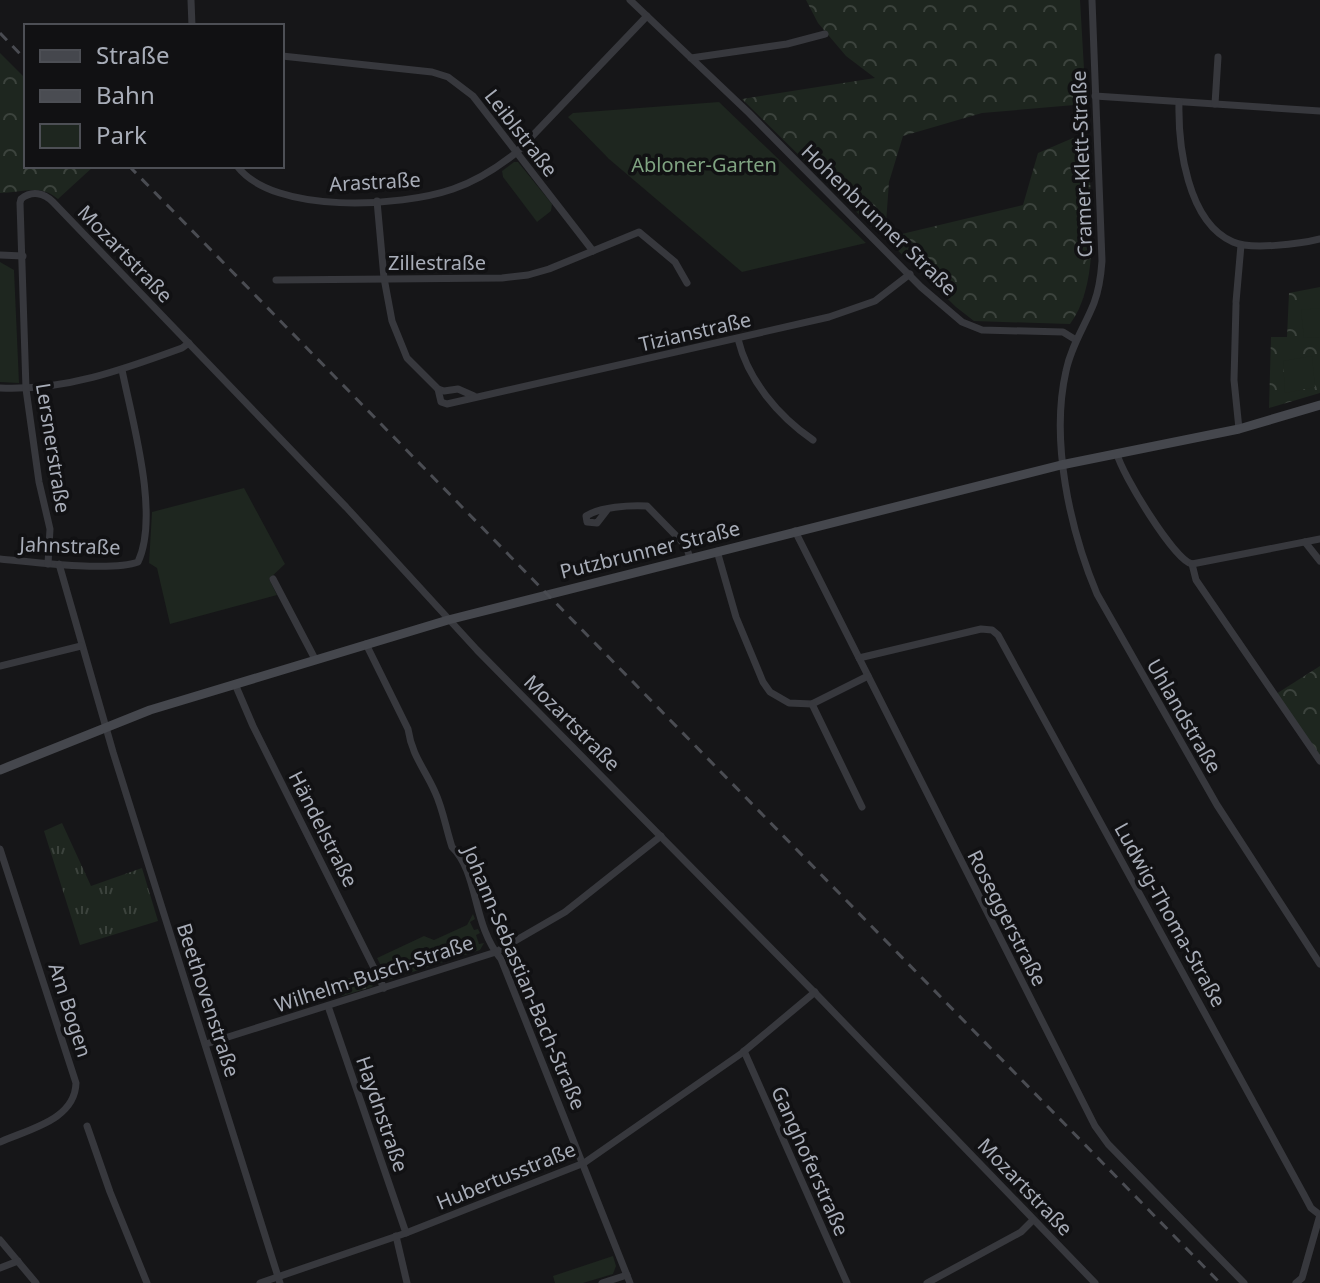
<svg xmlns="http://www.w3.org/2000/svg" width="1320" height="1283" font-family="'Noto Sans',sans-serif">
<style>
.grass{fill:url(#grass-tufts)}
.forest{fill:url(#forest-crowns)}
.park{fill:#1e261f}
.garden{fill:url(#garden-dots)}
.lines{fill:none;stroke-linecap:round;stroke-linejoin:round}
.minor{stroke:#37383d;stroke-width:7}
.secondary{stroke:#45474d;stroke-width:9}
.rail{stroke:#4a4c52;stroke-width:3;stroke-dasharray:10 8;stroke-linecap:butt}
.labels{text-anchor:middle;stroke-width:7;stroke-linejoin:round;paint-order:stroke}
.street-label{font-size:20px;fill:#a8adb8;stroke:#111113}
.park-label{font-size:20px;fill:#7fa381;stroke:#111113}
</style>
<defs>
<pattern id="grass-tufts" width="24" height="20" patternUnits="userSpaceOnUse" patternTransform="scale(2)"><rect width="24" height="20" fill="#1e261f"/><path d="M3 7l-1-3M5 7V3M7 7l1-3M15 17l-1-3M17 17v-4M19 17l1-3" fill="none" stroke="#3c433d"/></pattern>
<pattern id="forest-crowns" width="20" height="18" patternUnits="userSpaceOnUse" patternTransform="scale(2)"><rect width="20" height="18" fill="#1e261f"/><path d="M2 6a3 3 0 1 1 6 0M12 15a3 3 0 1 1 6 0" fill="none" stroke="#3c433d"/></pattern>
<pattern id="garden-dots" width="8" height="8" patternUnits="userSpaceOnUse" patternTransform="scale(2)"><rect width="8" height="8" fill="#1e261f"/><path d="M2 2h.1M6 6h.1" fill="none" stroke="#3c433d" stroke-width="1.8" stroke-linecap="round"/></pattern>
</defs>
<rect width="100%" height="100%" fill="#161618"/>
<polygon class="grass" points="62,823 91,886 142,868 158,921 80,945 44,831"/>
<g class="forest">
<polygon points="806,0 1080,0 1086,104 982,113 903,136 889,182 886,223 874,229 742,99 875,78 846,56 818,23"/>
<path d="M0,53l26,26v87h68l-36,33c-18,-16 -37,-6 -58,-6z"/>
<path d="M1087,132c2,55 17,147 -17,192l-96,-3 -18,-14 -71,-69 138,-33 15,-52z"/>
<polygon points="1320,287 1320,393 1269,408 1271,337 1287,337 1289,293"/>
<polygon points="1320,666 1320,756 1276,694"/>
</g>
<g class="park">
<polygon points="719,102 866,243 742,272 609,159 568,117 573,113"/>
<polygon points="514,162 518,162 552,204 551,211 537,222 503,177 502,171"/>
<polygon points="0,262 14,270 19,383 0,382"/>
<polygon points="1320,308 1320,337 1304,338 1301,310"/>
<polygon points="1312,356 1315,387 1285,393 1283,361"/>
<polygon points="244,488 285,564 269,579 277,595 170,624 157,568 149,563 152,512"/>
<polygon points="473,914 475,919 470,922 474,930 478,929 480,933 476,935 479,944 484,943 480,950 388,980 377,958 424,936 434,940 467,925"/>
<polygon points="613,1256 616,1266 613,1274 583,1283 555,1283 553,1276"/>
</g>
<polygon class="garden" points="372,973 375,980 372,987 342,996 338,981"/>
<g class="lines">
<g class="minor">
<polyline points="191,0 192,26"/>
<polyline points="630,0 749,113 921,287 962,322 982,330 1063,332 1076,340"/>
<path d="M1092,0l10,261c-1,14 -3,29 -8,42 -9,23 -23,43 -28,68 -16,70 4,159 31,223l120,211 103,159"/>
<polyline points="282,56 432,72 448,77 473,96 593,251"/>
<polyline points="691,58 787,44 825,34"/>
<polyline points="1095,96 1320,111"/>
<path d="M1179,102c-1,43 8,120 54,140 17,8 68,2 87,-3"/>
<polyline points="1215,104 1218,57"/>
<path d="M237,166c37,49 164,41 216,23 24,-8 44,-21 64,-37l130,-136"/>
<polyline points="377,201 384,278 392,321 407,358 438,389 444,391 458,389 474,396"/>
<polyline points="0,255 23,256"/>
<polyline points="276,280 502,278 528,275 549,269 639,232 675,262 687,283"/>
<polyline points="1236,302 1241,245"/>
<polyline points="1236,305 1234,380 1239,429"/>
<path d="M738,339c10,41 40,77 75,101"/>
<path d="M0,388c64,3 122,-18 182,-40l7,-5"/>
<polyline points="438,389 441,402 447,404 829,317 875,301 910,274"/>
<path d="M1117,454c5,20 57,106 75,110"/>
<path d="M607,510l-10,13 -10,-1 -1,-6c14,-9 43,-11 61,-10l39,40 4,12"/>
<polyline points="795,531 1095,1126 1108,1144 1244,1283"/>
<polyline points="1305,542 1320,561"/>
<polyline points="717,551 736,617 763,682 770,692 789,703 812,704 868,676"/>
<path d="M0,559c30,3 112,13 138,3 22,-47 -6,-142 -16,-192"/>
<path d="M48,564l2,-35 -11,-47 -13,-93 -6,-186 1,-4c11,-9 23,-6 32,3l293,305 131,143 342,347 276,286"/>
<polyline points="59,564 113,752 280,1283"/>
<polyline points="1192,564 1196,580 1320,761"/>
<polyline points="1192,564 1320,539"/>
<polyline points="273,579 315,659"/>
<path d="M366,644l42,85c4,27 17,40 27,63 8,17 11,37 17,55 27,26 20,78 49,112l129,324"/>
<polyline points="859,658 981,629 992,630 998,635 1303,1193 1311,1208 1320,1215"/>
<polyline points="0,666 81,646"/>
<polyline points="235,684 253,726 384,988"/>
<polyline points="812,704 862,807"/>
<path d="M0,849l76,234c-1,37 -47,46 -76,59"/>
<polyline points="328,1006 406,1233"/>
<polyline points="206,1044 496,952 565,912 661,836"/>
<polyline points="744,1051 847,1283"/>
<polyline points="87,1126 110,1192 147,1283"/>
<polyline points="396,1236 407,1283"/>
<polyline points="0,1240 36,1283"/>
<polyline points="0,1268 18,1261"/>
<polyline points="260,1283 406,1233 584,1163 742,1053 815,992"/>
<polyline points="602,1283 627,1275"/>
<polyline points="927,1283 1021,1232 1033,1220"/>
<polyline points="1296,1283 1302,1278 1320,1215"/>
</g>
<polyline class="secondary" points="0,770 150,710 448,620 1061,465 1239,429 1320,405"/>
<g class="rail">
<polyline points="0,33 26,60"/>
<polyline points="129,166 1220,1283"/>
</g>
</g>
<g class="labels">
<g class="street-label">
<text transform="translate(521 133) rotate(52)" y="7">Leiblstraße</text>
<text transform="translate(1082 164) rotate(-92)" y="7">Cramer-Klett-Straße</text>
<text transform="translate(375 182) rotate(-3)" y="7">Arastraße</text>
<text transform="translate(879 220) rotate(44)" y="7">Hohenbrunner Straße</text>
<text transform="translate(125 254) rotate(46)" y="7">Mozartstraße</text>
<text x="437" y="270">Zillestraße</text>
<text transform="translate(695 332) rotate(-13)" y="7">Tizianstraße</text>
<text transform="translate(53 448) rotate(81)" y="7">Lersnerstraße</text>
<text transform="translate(70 546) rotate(2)" y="7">Jahnstraße</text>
<text transform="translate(650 550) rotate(-14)" y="7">Putzbrunner Straße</text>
<text transform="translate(1184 716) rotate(60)" y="7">Uhlandstraße</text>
<text transform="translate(572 723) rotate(45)" y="7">Mozartstraße</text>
<text transform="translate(323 829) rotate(63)" y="7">Händelstraße</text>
<text transform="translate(1170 915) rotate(61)" y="7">Ludwig-Thoma-Straße</text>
<text transform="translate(1007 918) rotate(63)" y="7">Roseggerstraße</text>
<text transform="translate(374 974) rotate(-18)" y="7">Wilhelm-Busch-Straße</text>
<text transform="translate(524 978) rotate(67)" y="7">Johann-Sebastian-Bach-Straße</text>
<text transform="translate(208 1000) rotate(72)" y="7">Beethovenstraße</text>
<text transform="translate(70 1010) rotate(72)" y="7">Am Bogen</text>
<text transform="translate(382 1114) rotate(71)" y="7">Haydnstraße</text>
<text transform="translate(810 1161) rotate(66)" y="7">Ganghoferstraße</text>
<text transform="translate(506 1176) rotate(-22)" y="7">Hubertusstraße</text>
<text transform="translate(1025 1187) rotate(46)" y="7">Mozartstraße</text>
</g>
<g class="park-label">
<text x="704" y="172">Abloner-Garten</text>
</g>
</g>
<rect x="24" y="24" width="260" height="144" fill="#111113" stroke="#4d4f55" stroke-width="2"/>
<rect x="40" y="50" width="40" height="12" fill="#45474d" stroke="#4d4f55" stroke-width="2"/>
<text x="96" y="64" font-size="24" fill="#a8adb8">Straße</text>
<rect x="40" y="90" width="40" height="12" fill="#4a4c52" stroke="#4d4f55" stroke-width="2"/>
<text x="96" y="104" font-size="24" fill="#a8adb8">Bahn</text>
<rect x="40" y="124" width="40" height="24" fill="#1e261f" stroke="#4d4f55" stroke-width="2"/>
<text x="96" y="144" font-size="24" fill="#a8adb8">Park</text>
</svg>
